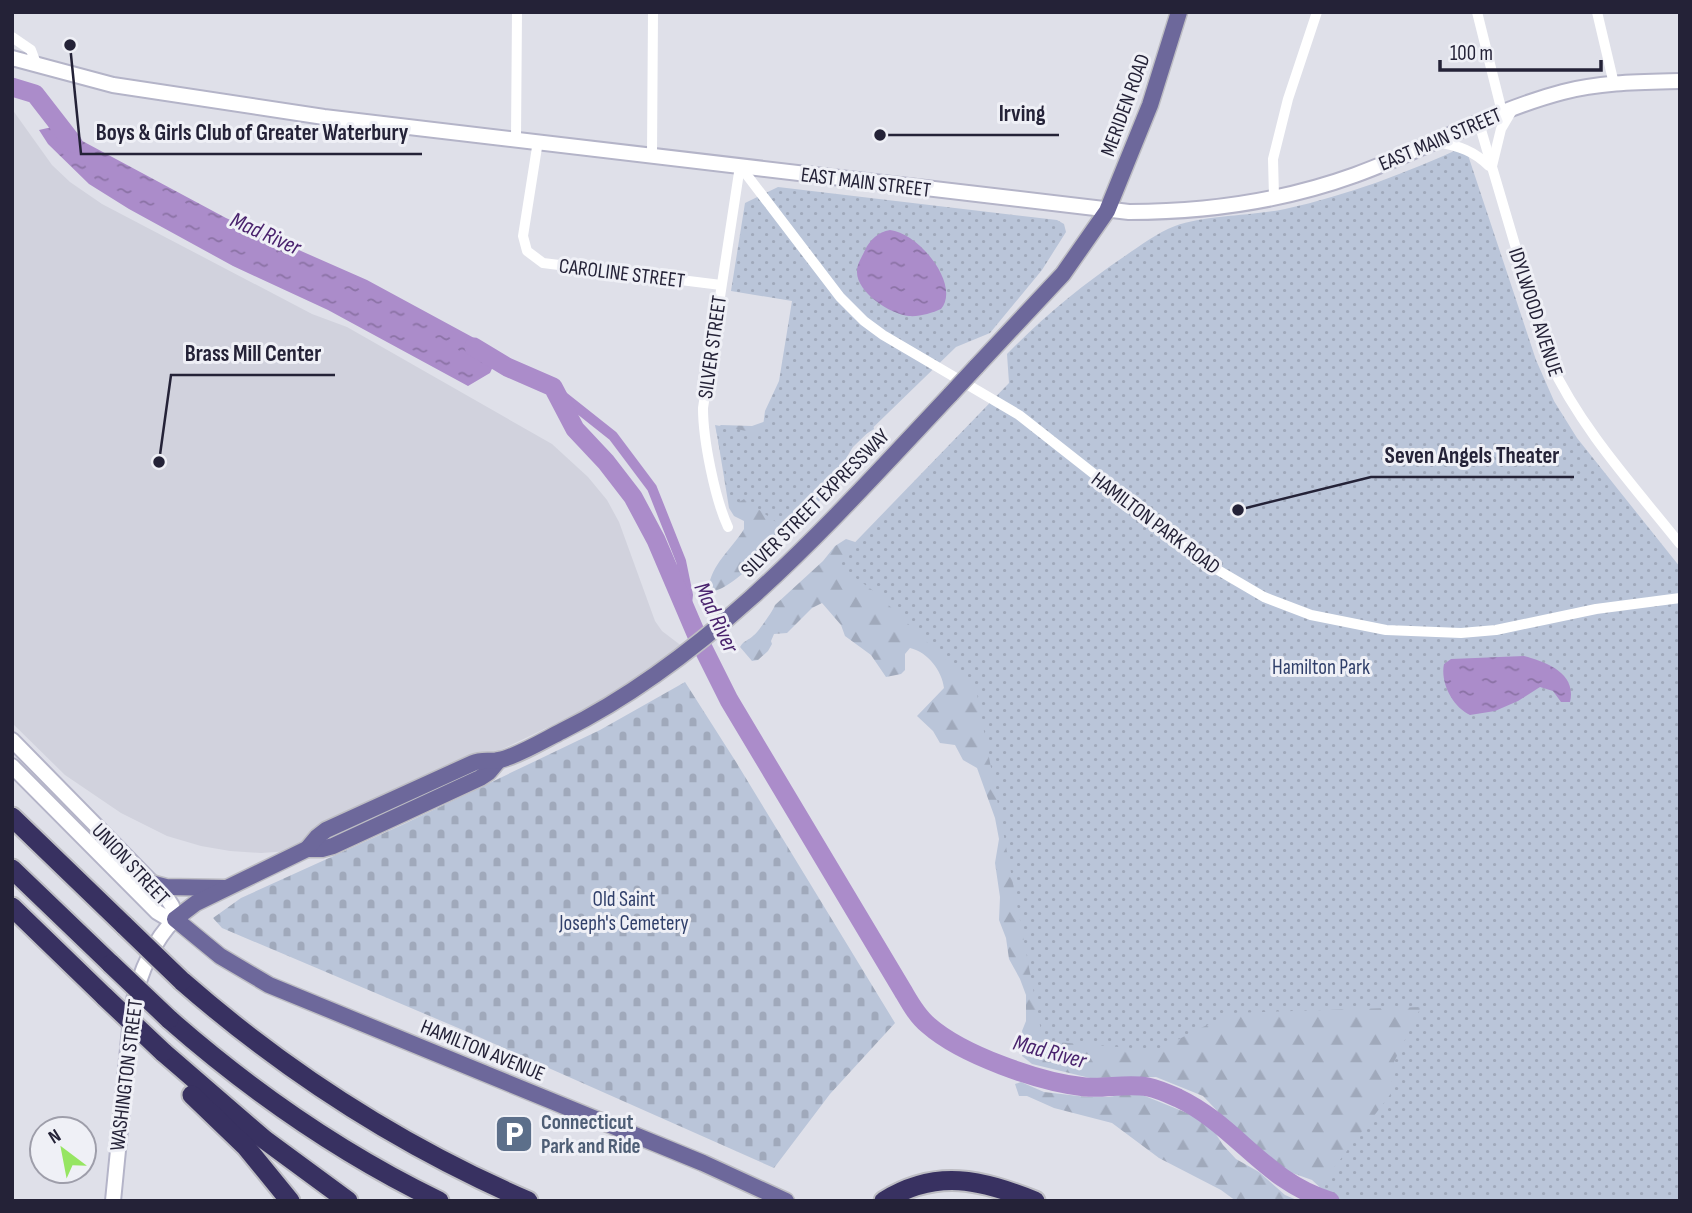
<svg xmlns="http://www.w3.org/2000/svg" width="1692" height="1213" font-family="'Sofia Sans Condensed',sans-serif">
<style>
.built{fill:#d1d2dd}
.forest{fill:url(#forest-firs)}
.cemetery{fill:url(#cemetery-stones)}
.park{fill:url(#park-dots)}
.water{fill:url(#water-ripples)}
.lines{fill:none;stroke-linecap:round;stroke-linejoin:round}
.canal{stroke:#ab8cca;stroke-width:10}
.river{stroke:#ab8cca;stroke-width:19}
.secondary-casing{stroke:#b4b4c8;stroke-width:18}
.primary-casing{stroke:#bdbdc3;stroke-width:19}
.motorway-casing{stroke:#bdbdc3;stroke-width:23}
.minor{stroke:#fff;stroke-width:10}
.secondary{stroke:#fff;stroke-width:14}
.primary{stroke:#6d689b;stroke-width:16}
.motorway{stroke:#383161;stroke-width:19}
.primary-bridge-casing{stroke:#bdbdc3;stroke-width:19;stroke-linecap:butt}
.motorway-bridge-casing{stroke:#bdbdc3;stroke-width:23;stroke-linecap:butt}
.primary-bridge{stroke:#6d689b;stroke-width:16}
.motorway-bridge{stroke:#383161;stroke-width:19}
.labels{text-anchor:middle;stroke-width:6;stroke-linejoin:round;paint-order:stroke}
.street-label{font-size:21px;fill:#242237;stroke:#eff0f6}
.park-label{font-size:21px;fill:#303f6a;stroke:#eff0f6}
.service-label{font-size:21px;font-weight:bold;fill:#4e5e75;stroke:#eff0f6;text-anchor:start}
.water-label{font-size:23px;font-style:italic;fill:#49226d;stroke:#eff0f6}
.leader{fill:none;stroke:#242237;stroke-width:2.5}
.callout-dot{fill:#242237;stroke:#eff0f6;stroke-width:2.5}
.callout-label{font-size:23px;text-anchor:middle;font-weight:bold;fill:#242237;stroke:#eff0f6;stroke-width:6;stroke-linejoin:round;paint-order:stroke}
</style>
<defs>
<pattern id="forest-firs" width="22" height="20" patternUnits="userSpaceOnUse" patternTransform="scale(1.75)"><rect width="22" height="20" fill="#bac5d9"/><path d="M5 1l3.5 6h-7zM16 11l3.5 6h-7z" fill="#a0a9bb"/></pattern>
<pattern id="cemetery-stones" width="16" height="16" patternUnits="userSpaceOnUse" patternTransform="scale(1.75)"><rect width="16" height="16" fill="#bac5d9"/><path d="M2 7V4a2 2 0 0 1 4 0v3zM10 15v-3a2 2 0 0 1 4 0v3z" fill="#a0a9bb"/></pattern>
<pattern id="park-dots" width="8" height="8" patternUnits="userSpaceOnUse" patternTransform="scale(1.75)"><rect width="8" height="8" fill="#bac5d9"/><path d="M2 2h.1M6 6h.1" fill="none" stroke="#a0a9bb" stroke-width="1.8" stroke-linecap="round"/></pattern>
<pattern id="water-ripples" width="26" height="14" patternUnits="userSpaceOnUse" patternTransform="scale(1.75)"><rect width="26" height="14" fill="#ab8cca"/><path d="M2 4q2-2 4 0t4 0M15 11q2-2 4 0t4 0" fill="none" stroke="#8b72a5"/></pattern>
</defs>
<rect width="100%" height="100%" fill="#dfe0e9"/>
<polygon class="built" points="12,109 52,165 70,182 102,204 312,314 347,327 552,444 588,477 607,500 619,522 655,621 662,631 683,647 586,709 290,851 261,853 230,851 201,846 167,836 121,813 65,775 12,723"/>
<g class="forest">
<path d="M766,421h106l2,8 -16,10 -66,85c-10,7 -14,17 -22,25 -12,12 -44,42 -59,43l-3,-2c3,-26 24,-41 36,-61v-8l-10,-5 -5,-8 -13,-80 5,-3 31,1z"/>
<path d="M846,539l190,62 569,600h-214l-67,-10 -12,-11 -31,-11 -30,-23 -48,-50 -47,-19 -66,1 -58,-14 -10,-8 3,-13 -3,-12 4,-10v-26l-6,-16 -11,-20 -3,-21 -7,-18 1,-23 -5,-34 4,-24 -4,-21 -18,-50 -14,-8 -8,-15 -15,-2 -7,-12 -16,-15 27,-28c-2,-17 -16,-36 -34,-40l-5,6v16l-4,4 -15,3 -15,-22 -26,-19 -4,-11 -19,-22 -10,5 -25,25 -13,1 -3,7 1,3 -4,7 -10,9 -6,1 -12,-14c4,-7 8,-6 14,-12 4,-3 19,-24 21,-30l48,-44 12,-15z"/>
<polygon points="1021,1082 1044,1092 1087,1097 1109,1097 1135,1092 1202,1119 1212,1128 1223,1145 1236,1159 1259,1172 1285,1195 1299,1201 1236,1201 1221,1190 1159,1158 1112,1123 1054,1108 1027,1096 1019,1096 1015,1084"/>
</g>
<polygon class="cemetery" points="685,682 736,762 895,1023 830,1094 774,1168 470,1033 222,928 213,918 241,898 404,824 600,730"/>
<g class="park">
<path d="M1465,146l71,214 18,41 23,37 103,129v634h-356l-11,-6 77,-100 4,-33 27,-55 -190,6 -74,37 -114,-9 -67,-352 -101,-97 -40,-29 174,-180 -2,-29c36,-37 75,-69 118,-98 16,-11 32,-23 50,-30 30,-11 77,-10 110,-17 63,-14 122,-36 180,-63z"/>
<polygon points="778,187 1057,220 1064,224 1066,232 1042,270 990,333 956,347 853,447 822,498 790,532 744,499 733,506 730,500 715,425 762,434 765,411 779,381 792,301 731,291 745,203"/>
</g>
<g class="water">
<polygon points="61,121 73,136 226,218 367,280 487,345 492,348 496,360 490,373 468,386 328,310 233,266 129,209 89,184 48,144 39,130 52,127"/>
<path d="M890,230c29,3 71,55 51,79 -9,4 -22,8 -32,7 -19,-2 -53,-24 -52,-45 0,-7 5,-14 8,-21 5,-10 13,-18 25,-20z"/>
<path d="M1524,656c22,6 53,17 46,46h-9l-8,-11 -13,-4 -22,14 -23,10 -25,4c-17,-8 -30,-32 -26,-51l7,-5z"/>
</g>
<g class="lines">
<polyline class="canal" points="555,390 613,436 652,488 681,561 688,595 686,612"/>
<g class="river">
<polyline points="12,87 35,94 73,143"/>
<path d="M474,347l33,20 46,20 22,42 31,33 27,35 23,43 41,96 32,64 174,291c7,12 14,25 25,34 34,30 111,57 157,62 20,2 42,-4 63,0 10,2 21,7 30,11 59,28 86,83 152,103"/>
</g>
<g class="secondary-casing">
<g id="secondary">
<path d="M12,58l101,27 211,32 805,95c76,0 154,-11 226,-37 70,-25 135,-64 208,-83 38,-10 78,-10 117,-11"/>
<polyline points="12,740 167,898 172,906 175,919"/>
<polyline points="12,766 157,912 167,918 175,919"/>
<path d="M113,1201l19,-193c7,-33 19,-65 43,-89"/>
</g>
</g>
<g class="primary-casing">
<g id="primary">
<polyline points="976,367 1063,274 1107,211 1150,105 1179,12"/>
<polyline points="307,849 322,849 333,846 480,778 489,772 499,760"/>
<polyline points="151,883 166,887 224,888"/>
<path d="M786,1201l-83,-38 -434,-178 -49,-29 -45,-37 21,-16 111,-54 10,-12 9,-7 147,-67c9,-4 17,-1 26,-3 17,-3 47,-21 63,-29 153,-76 273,-214 389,-337"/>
</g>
</g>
<g class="motorway-casing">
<g id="motorway">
<polyline points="12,817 125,926"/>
<polyline points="12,869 111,964"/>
<polyline points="12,907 105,997"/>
<path d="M182,981c104,91 219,165 346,220"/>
<path d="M169,1019c81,71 173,135 270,182"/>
<polyline points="163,1052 265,1140 348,1201"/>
<polyline points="192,1095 246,1147 290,1201"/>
<path d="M884,1201c53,-33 97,-21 151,0"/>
</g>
</g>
<g class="minor">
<polyline points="1477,12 1502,112"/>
<polyline points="1597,12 1614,84"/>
<polyline points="12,37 31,50 37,66"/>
<path d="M1479,123l70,237c32,69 84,125 131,184"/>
<polyline points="516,138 517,12"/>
<polyline points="538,141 523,236 527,251 543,263 721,285"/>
<path d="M1438,142c21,4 36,9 51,24"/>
<polyline points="652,155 653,12"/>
<polyline points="740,166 840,297 864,321 883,335 1019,415 1211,566 1264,597 1311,615 1386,630 1461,633 1496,630 1596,609 1680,598"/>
<polyline points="1492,166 1501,129 1514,107"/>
<polyline points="1274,197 1273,159 1288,99 1317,12"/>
<path d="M728,527c-13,-28 -25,-87 -25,-119l37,-242"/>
</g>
<use href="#secondary" class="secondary"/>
<use href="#primary" class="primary"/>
<use href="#motorway" class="motorway"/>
<g class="primary-bridge-casing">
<polyline id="primary-bridge" points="951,394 976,367"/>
</g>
<g class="motorway-bridge-casing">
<g id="motorway-bridge">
<polyline points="125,926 182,981"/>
<polyline points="111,964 169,1019"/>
<polyline points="105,997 163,1052"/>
</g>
</g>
<use href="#primary-bridge" class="primary-bridge"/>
<use href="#motorway-bridge" class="motorway-bridge"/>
</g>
<defs>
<g id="parking-square" transform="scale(2.0125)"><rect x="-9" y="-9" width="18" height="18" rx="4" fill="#5c6f8a" stroke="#eff0f6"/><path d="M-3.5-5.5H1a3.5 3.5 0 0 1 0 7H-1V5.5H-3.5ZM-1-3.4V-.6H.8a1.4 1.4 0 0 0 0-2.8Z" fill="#fff"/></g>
</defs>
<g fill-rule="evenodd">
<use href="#parking-square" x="514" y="1134"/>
</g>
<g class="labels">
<g class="street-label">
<text transform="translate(1125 105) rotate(-70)" y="7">MERIDEN ROAD</text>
<text transform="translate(1440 139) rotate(-23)" y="7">EAST MAIN STREET</text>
<text transform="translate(866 182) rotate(7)" y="7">EAST MAIN STREET</text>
<text transform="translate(622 273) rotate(7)" y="7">CAROLINE STREET</text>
<text transform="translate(1536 312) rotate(72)" y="7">IDYLWOOD AVENUE</text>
<text transform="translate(712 347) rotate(-82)" y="7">SILVER STREET</text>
<text transform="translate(815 503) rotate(-45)" y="7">SILVER STREET EXPRESSWAY</text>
<text transform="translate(1156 523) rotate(37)" y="7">HAMILTON PARK ROAD</text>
<text transform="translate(131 864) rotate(47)" y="7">UNION STREET</text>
<text transform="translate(483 1050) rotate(22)" y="7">HAMILTON AVENUE</text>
<text transform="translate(126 1075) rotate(-83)" y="7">WASHINGTON STREET</text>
</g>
<g class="park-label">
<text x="1321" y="674">Hamilton Park</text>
<text x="624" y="906">Old Saint<tspan x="624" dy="24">Joseph's Cemetery</tspan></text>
</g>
<g class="service-label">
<text x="541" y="1129">Connecticut<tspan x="541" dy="24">Park and Ride</tspan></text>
</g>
<g class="water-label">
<text transform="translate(266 233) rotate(24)" y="8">Mad River</text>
<text transform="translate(717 617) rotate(65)" y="8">Mad River</text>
<text transform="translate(1050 1051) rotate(15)" y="8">Mad River</text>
</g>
</g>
<path class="leader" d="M880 135L984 135H1059M70 45L81 154H422M159 462L171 375H335M1238 510L1371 477H1574"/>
<g class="callout-dot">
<circle cx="880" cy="135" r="7"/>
<circle cx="70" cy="45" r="7"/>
<circle cx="159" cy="462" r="7"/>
<circle cx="1238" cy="510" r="7"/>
</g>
<g class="callout-label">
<text x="1022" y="121">Irving</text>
<text x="252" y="140">Boys &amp; Girls Club of Greater Waterbury</text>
<text x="253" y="361">Brass Mill Center</text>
<text x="1472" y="463">Seven Angels Theater</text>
</g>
<rect width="1692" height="1213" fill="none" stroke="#242237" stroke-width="28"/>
<g transform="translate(63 1150) rotate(328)"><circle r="33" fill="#eff0f6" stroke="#9e9eaa" stroke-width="2"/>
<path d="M0-5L12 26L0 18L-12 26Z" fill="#96e562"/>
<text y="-10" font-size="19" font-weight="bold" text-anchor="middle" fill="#242237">N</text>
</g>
<path d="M1440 60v10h161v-10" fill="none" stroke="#242237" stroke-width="3.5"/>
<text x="1450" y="60" font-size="21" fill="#242237" stroke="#eff0f6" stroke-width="5" paint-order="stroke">100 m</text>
</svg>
